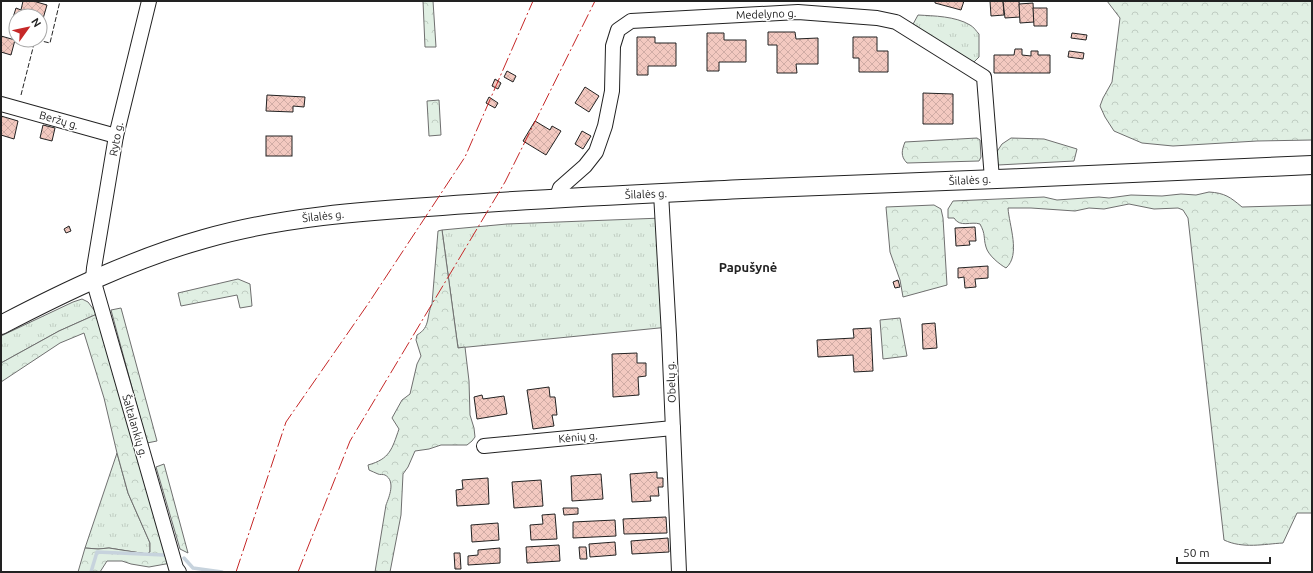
<svg xmlns="http://www.w3.org/2000/svg" width="1313" height="573" font-family="Ubuntu,sans-serif">
<style>
.grass{fill:url(#grass-tufts);stroke:#6f6f6f}
.forest{fill:url(#forest-crowns);stroke:#6f6f6f}
.lines{fill:none;stroke-linecap:round;stroke-linejoin:round}
.stream{stroke:#c7d3dd;stroke-width:3.5}
.building{fill:url(#building-cross-hatch);stroke:#222}
.minor-casing{stroke:#222;stroke-width:16}
.major-casing{stroke:#222;stroke-width:20}
.minor{stroke:#fff;stroke-width:14}
.major{stroke:#fff;stroke-width:18}
.fence{stroke:#222;stroke-width:1;stroke-dasharray:5 2;stroke-linecap:butt}
.power{stroke:#c62828;stroke-width:1;stroke-dasharray:14 3 2 3;stroke-linecap:butt}
.labels{text-anchor:middle;stroke-width:3;stroke-linejoin:round;paint-order:stroke}
.street-label{font-size:11px;fill:#222;stroke:#fff}
.quarter-label{font-size:13px;font-weight:bold;fill:#222;stroke:#fff}
</style>
<defs>
<pattern id="grass-tufts" width="24" height="20" patternUnits="userSpaceOnUse"><rect width="24" height="20" fill="#e0efe3"/><path d="M3 7l-1-3M5 7V3M7 7l1-3M15 17l-1-3M17 17v-4M19 17l1-3" fill="none" stroke="#c0cdc2"/></pattern>
<pattern id="forest-crowns" width="20" height="18" patternUnits="userSpaceOnUse"><rect width="20" height="18" fill="#e0efe3"/><path d="M2 6a3 3 0 1 1 6 0M12 15a3 3 0 1 1 6 0" fill="none" stroke="#c0cdc2"/></pattern>
<pattern id="building-cross-hatch" width="8" height="8" patternUnits="userSpaceOnUse"><rect width="8" height="8" fill="#f3c9c0"/><path d="M0 0l8 8M0 8l8-8" fill="none" stroke="#d0aca5"/></pattern>
</defs>
<rect width="100%" height="100%" fill="#fff"/>
<g class="grass">
<path d="M918,15c16,1 37,1 52,10 4,2 6,6 9,9v23l-6,6 -61,-37z"/>
<polygon points="662,218 669,327 458,348 442,230 507,224"/>
<polygon points="82,299 88,302 97,314 59,331 1,363 1,336 73,302"/>
<polygon points="117,453 128,493 150,543 150,552 147,554 109,548 98,549 85,548"/>
</g>
<g class="forest">
<polygon points="423,1 433,1 436,47 425,47"/>
<polygon points="1107,1 1312,1 1312,140 1257,141 1173,146 1142,143 1114,131 1105,117 1100,106 1103,98 1112,82 1120,18"/>
<polygon points="439,100 441,135 429,136 427,101"/>
<path d="M977,138l3,2 1,17 -2,4 -72,2c-7,-7 -5,-13 -2,-21z"/>
<polygon points="1011,138 1044,139 1077,149 1074,161 998,165 996,153 1002,144"/>
<path d="M1209,192c16,1 21,5 33,15l70,-2v308h-15l-14,30c-19,1 -40,6 -59,-3l-36,-322 -5,-8 -5,-2 -24,1 -25,-5 -25,5 -15,-1 -14,3 -44,-3h-23c1,17 13,47 -2,60 -7,-4 -18,-13 -20,-21 -3,-10 0,-12 -6,-23 -9,-3 -20,4 -26,-6h-6v-9l5,-8 91,-4 13,3 42,-3 10,1 22,-3 31,1 19,-2 15,1z"/>
<polygon points="934,205 941,209 943,218 947,285 903,297 900,280 890,252 886,207"/>
<path d="M442,230l16,118 7,-1 4,34 1,34 4,13 1,9 -3,4 -5,4h-26l-12,4 -14,2 -7,16 -5,7 -2,41 -11,57h-15l11,-67c3,-8 10,-24 -1,-30 -2,-1 -5,0 -7,-1 -3,-1 -6,-3 -9,-4l-1,-5c22,-6 24,-16 31,-36l-7,-11 10,-18 8,-6 7,-30 4,-8 -5,-16 1,-5c14,-8 9,-19 15,-31l6,-73z"/>
<polygon points="238,279 250,284 252,306 240,308 237,295 181,306 178,293"/>
<polygon points="121,308 157,441 147,443 111,310"/>
<polygon points="97,314 171,563 149,567 131,564 122,561 107,561 100,572 78,572 85,548 98,549 109,548 147,554 150,552 150,543 128,493 117,453 104,398 84,333 60,343 1,382 1,363 59,331"/>
<polygon points="900,318 907,356 883,359 880,320"/>
<polygon points="164,464 188,553 180,549 156,467"/>
</g>
<g class="lines">
<g class="stream">
<polyline points="184,558 193,568 222,572"/>
<polyline points="91,572 97,552 164,555"/>
</g>
</g>
<g class="building">
<polygon points="23,1 33,1 47,5 40,29 40,16 16,16 16,26 11,24 16,8 21,10"/>
<polygon points="935,1 964,1 961,10 935,3"/>
<polygon points="990,1 1003,1 1004,15 991,16"/>
<polygon points="1003,1 1019,1 1020,17 1005,18"/>
<polygon points="1033,3 1034,22 1020,23 1019,4"/>
<polygon points="1033,8 1047,8 1047,26 1034,26"/>
<polygon points="768,32 795,32 796,39 818,38 818,64 796,64 797,73 777,73 777,45 768,45"/>
<polygon points="707,33 724,33 724,40 746,40 746,62 719,62 719,71 707,71"/>
<polygon points="1072,33 1087,35 1086,40 1071,38"/>
<polygon points="1,36 15,40 11,55 1,52"/>
<polygon points="637,37 655,37 655,43 676,43 676,66 648,66 648,75 637,75"/>
<polygon points="853,37 877,37 877,51 888,51 888,72 859,72 859,58 853,58"/>
<polygon points="1015,49 1022,49 1022,55 1031,56 1031,51 1038,51 1038,55 1050,55 1050,73 994,73 994,55 1014,55"/>
<polygon points="1069,51 1084,53 1083,59 1068,57"/>
<polygon points="507,71 516,76 513,82 504,77"/>
<polygon points="495,79 501,83 498,89 492,86"/>
<polygon points="585,87 599,96 589,112 575,103"/>
<polygon points="923,93 953,94 953,124 923,124"/>
<polygon points="267,95 305,97 304,107 293,106 293,112 266,111"/>
<polygon points="489,97 498,103 495,108 486,103"/>
<polygon points="1,116 18,121 14,139 1,135"/>
<polygon points="535,121 550,130 552,126 561,131 546,155 523,141"/>
<polygon points="43,125 55,128 52,141 40,138"/>
<polygon points="582,131 591,136 583,149 575,144"/>
<rect x="266" y="136" width="26" height="20"/>
<polygon points="69,226 71,231 66,233 64,229"/>
<polygon points="975,227 976,241 969,241 970,245 956,246 955,228"/>
<polygon points="988,266 988,278 975,279 976,287 965,288 964,277 958,278 958,268"/>
<polygon points="898,280 900,287 895,288 893,282"/>
<polygon points="935,323 937,348 923,349 922,324"/>
<polygon points="871,328 873,371 854,372 853,355 818,357 817,340 854,338 853,329"/>
<polygon points="637,353 637,363 646,363 646,376 638,377 639,395 613,397 612,354"/>
<polygon points="549,387 550,397 555,397 557,415 552,415 554,426 533,429 527,390"/>
<polygon points="482,395 483,399 504,396 507,414 477,419 474,397"/>
<polygon points="657,472 657,478 663,478 663,487 658,487 659,496 650,496 651,501 632,502 630,474"/>
<polygon points="601,474 603,499 572,501 571,476"/>
<polygon points="488,478 489,504 457,506 456,490 463,489 462,480"/>
<polygon points="541,480 543,506 514,508 512,482"/>
<polygon points="563,508 578,508 578,514 564,515"/>
<polygon points="555,514 557,539 531,540 530,525 543,524 542,515"/>
<polygon points="666,517 667,533 624,534 623,519"/>
<polygon points="615,520 616,536 573,538 573,522"/>
<polygon points="498,523 499,540 472,542 471,525"/>
<polygon points="668,538 669,552 632,554 631,541"/>
<polygon points="615,542 616,555 590,557 589,544"/>
<polygon points="559,545 560,561 527,563 526,547"/>
<polygon points="579,547 586,547 587,559 580,559"/>
<polygon points="500,548 500,563 468,565 468,556 478,555 478,550"/>
<polygon points="454,553 460,553 461,569 455,569"/>
</g>
<g class="lines">
<g class="minor-casing">
<g id="minor">
<polyline points="149,1 116,136 94,268 93,279 176,568 179,572"/>
<polyline points="1,104 116,136"/>
<polyline points="661,193 669,335 679,572"/>
<polyline points="557,197 560,188 585,166 596,152 605,126 612,91 613,46 618,30 631,21 798,12 877,18 896,22 984,77 992,179"/>
<polyline points="484,446 673,428"/>
</g>
</g>
<g class="major-casing">
<path id="major" d="M1,325c65,-34 132,-66 203,-86 76,-22 160,-28 238,-33 101,-8 201,-12 301,-17 190,-7 379,-15 569,-24"/>
</g>
<use href="#minor" class="minor"/>
<use href="#major" class="major"/>
<g class="fence">
<polyline points="37,40 50,43 60,1"/>
<polyline points="21,95 35,40"/>
</g>
<g class="power">
<polyline points="236,572 286,422 368,304 465,157 533,1"/>
<polyline points="298,572 350,441 505,182 595,1"/>
</g>
</g>
<g class="labels">
<g class="street-label">
<text transform="translate(766 14) rotate(-2)" y="4">Medelyno g.</text>
<text transform="translate(59 120) rotate(16)" y="4">Beržų g.</text>
<text transform="translate(116 139) rotate(-79)" y="4">Ryto g.</text>
<text transform="translate(970 180) rotate(-3)" y="4">Šilalės g.</text>
<text transform="translate(646 194) rotate(-2)" y="4">Šilalės g.</text>
<text transform="translate(323 216) rotate(-6)" y="4">Šilalės g.</text>
<text transform="translate(671 382) rotate(-92)" y="4">Obelų g.</text>
<text transform="translate(135 426) rotate(74)" y="4">Šaltalankių g.</text>
<text transform="translate(578 437) rotate(-5)" y="4">Kėnių g.</text>
</g>
<g class="quarter-label">
<text x="748" y="272">Papušynė</text>
</g>
</g>
<rect width="1313" height="573" fill="none" stroke="#222222" stroke-width="4"/>
<g transform="translate(28 28) rotate(57)"><circle r="19" fill="#ffffff" stroke="#a7a7a7"/>
<path d="M0-3L7 15L0 10L-7 15Z" fill="#c62828"/>
<text y="-6" font-size="11" font-weight="bold" text-anchor="middle" fill="#222222">N</text>
</g>
<path d="M1177 557v6h93v-6" fill="none" stroke="#222222" stroke-width="2"/>
<text x="1183" y="557" font-size="12" fill="#222222" stroke="#ffffff" stroke-width="3" paint-order="stroke">50 m</text>
</svg>
